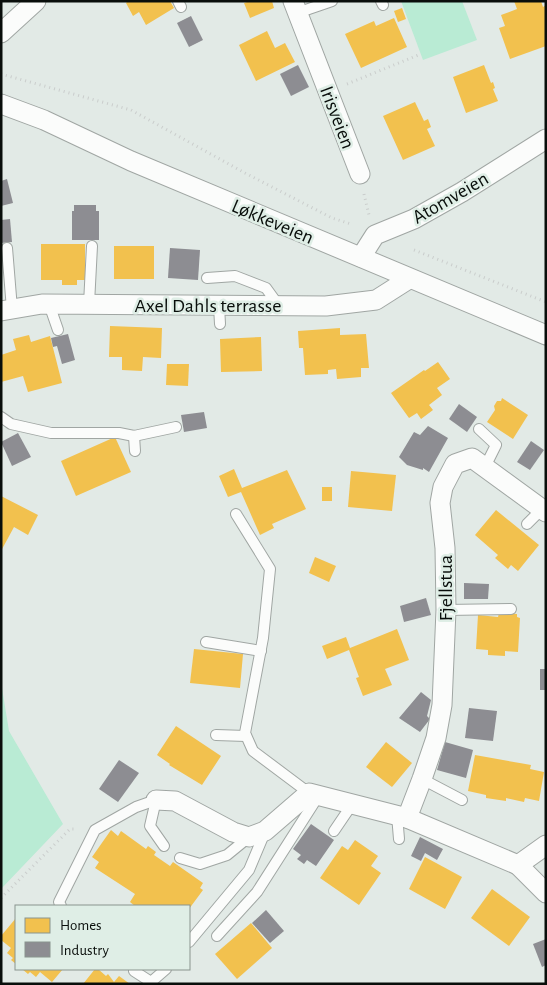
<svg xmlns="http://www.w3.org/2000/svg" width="547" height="985" font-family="'Alegreya Sans',sans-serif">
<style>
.green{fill:#b9ebd4}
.homes{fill:#f2c14e}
.industry{fill:#8d8d92}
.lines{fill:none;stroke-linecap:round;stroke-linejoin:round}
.lane-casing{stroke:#a0a6a3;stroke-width:12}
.street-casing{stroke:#a0a6a3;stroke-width:21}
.path{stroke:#cacdcc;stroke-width:3;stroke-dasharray:1 4;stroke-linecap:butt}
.lane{stroke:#fbfcfb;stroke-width:10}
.street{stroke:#fbfcfb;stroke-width:19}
.labels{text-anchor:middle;stroke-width:5;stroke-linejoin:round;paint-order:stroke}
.street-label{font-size:20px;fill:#090e0b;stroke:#dfeee6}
</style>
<rect width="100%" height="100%" fill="#e2eae6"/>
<g class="green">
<polygon points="401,1 462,1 477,40 423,60"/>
<polygon points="1,682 9,731 63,824 1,889"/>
</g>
<g class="homes">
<polygon points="128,1 170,1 174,8 146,25 139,12 133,16 126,3"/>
<polygon points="250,1 272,1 274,8 250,18 244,3"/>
<polygon points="514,1 541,1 543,7 546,5 546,46 510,59 499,28 505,26 501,15 517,9"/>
<polygon points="402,8 406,19 398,22 394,11"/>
<polygon points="394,18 407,47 361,68 345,34 374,21 376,26"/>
<polygon points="267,31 275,48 285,43 295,62 256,81 239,45"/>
<polygon points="484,65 491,83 493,82 495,88 493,89 498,101 466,113 453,77"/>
<polygon points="415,102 424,121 428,119 431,127 427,129 435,146 403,160 383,116"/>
<polygon points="41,244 85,244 85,280 77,280 77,285 62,285 62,280 41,280"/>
<rect x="114" y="246" width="40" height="33"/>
<polygon points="110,326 162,328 161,358 143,357 142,371 122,370 122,357 109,357"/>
<polygon points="340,328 340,335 366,334 369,368 361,368 361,377 337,379 336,369 328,370 328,374 305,375 303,348 299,348 298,331"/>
<polygon points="29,335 31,342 50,336 62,383 28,392 23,376 1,382 1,355 16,350 13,339"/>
<polygon points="261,337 262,371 221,372 220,339"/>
<polygon points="438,362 450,379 437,388 442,395 429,405 433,410 421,419 417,413 409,418 391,393 424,370 425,371"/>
<polygon points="167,364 189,364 188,386 166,385"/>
<polygon points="502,398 528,415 513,439 487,422 495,410 494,406 497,401 501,401"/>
<polygon points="115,437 131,472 76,496 61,461"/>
<polygon points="234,469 242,488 287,470 306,509 272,524 274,528 260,535 241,492 228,497 219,476"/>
<polygon points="351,471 396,475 392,511 348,507"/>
<rect x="322" y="487" width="10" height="14"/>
<polygon points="1,496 38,515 28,535 14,527 1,551"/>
<polygon points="496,510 539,545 518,571 511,565 508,569 495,558 498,555 475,535"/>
<polygon points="315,557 336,566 329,582 309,573"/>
<polygon points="499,613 517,614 517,617 520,618 518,652 505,651 505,656 488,655 488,650 476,649 478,615 498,617"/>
<polygon points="397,629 409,660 385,669 392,685 363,696 356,678 359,677 349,650 327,659 322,646 346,637 350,648"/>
<polygon points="194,649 243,654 240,688 190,683"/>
<polygon points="176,726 221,756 202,785 169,765 170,764 157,755"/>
<polygon points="386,742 412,763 392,787 366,767"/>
<polygon points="475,755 531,765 530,769 544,772 539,801 525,798 524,802 506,798 506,801 486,798 486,795 468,791"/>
<polygon points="111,830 118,836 121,831 146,849 148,846 156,852 154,855 170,866 173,862 203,883 200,888 203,890 189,909 189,906 135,906 130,902 135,894 95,868 99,862 92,857"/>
<polygon points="355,840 378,856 371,866 381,873 359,905 320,878 342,846 348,850"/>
<polygon points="425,857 462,877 445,909 409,889"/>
<polygon points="492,889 530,917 509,946 471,918"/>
<polygon points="16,918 16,964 11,960 13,958 7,953 11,948 1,940 1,936"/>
<polygon points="251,923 272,948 237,979 215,954"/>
<polygon points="22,969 63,969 52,982 40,972 36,977 30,972 28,974"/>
<polygon points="95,969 98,969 106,976 108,974 114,982 119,976 130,984 83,984"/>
</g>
<g class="industry">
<polygon points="191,16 203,40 189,47 177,23"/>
<polygon points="298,65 309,87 291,96 280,74"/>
<polygon points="7,179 13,203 1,206 1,181"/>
<polygon points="74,205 96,205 96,211 99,211 99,240 72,240 72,211 74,211"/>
<polygon points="10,219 12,242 1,243 1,220"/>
<polygon points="170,248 200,250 198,280 168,278"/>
<polygon points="68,334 75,360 62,364 57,346 53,347 51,338"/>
<polygon points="459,404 477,417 467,432 449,419"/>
<polygon points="204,412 207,428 184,432 181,415"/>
<polygon points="428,426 448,438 429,472 423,468 423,470 407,465 399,457 414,432 420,435"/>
<polygon points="18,433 31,457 12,466 1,442"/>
<polygon points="531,441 544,450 530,470 517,462"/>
<polygon points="464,583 489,584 488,599 464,599"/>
<polygon points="426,598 431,615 404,622 400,606"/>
<rect x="540" y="669" width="6" height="21"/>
<polygon points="421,692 431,700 427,716 430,719 420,732 399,718"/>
<polygon points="469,708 497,711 493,741 465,738"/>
<polygon points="445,742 473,750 466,778 437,770"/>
<polygon points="119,760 139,773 118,802 99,789"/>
<polygon points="311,824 334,840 316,866 307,860 304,864 297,859 301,855 293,849"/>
<polygon points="420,837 443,849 437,860 425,853 421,861 411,856"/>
<polygon points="266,910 284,931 270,943 252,923"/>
<polygon points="546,939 546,965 542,967 533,944"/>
</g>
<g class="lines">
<g class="lane-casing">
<g id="lane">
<polyline points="178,1 181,7"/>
<polyline points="381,1 383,5"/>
<polyline points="297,13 332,1"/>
<polyline points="7,248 12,309"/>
<polyline points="207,278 235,276 266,288 279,306"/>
<polyline points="49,304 58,330"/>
<polyline points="89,304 92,246"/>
<polyline points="219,306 220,324"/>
<polyline points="1,417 11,424 51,433 119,433 134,436 176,427"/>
<polyline points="479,429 496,445 485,467"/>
<polyline points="134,436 135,451"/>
<polyline points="236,514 270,569 263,638 245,733 253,751 309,793"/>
<polyline points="527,524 542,509"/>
<polyline points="446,610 511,609"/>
<polyline points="206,642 261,651"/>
<polyline points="216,735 246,736"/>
<polyline points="422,779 462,800"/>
<polyline points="156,800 150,826 164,846"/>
<polyline points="397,815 399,839"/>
<polyline points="334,831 353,803"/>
<polyline points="180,858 200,864 227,855 249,837"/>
<polyline points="61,906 59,902 95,830 136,807 156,800"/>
<polyline points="217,936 257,892 319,795"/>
<polyline points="189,942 249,870 265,832"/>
<polyline points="134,971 151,982 166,969"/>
</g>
</g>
<g class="street-casing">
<g id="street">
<polyline points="293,1 360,174"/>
<polyline points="1,33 36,1"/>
<polyline points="1,104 44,120 131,161 546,335"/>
<polyline points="361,257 375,235 414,219 462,192 546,139"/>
<polyline points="1,311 42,304 326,306 376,300 409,279"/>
<polyline points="156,800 175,801 233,832 249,837 265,831 309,793 407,818"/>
<polyline points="546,845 518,865 546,893"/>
<polyline points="518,865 407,818 422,779 436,738 442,705 446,610 445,548 440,503 443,487 455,464 472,458 546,512"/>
</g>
</g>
<g class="path">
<polyline points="1,74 131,110 245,173 332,218 351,224"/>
<polyline points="347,84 421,54"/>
<polyline points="364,194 369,215"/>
<polyline points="414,250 546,302"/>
<polyline points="1,898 70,829 76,829"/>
</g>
<use href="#lane" class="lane"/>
<use href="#street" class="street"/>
</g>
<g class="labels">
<g class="street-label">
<text transform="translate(338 117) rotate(69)" y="7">Irisveien</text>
<text transform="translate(450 197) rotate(-30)" y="7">Atomveien</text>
<text transform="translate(273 221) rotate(23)" y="7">Løkkeveien</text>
<text x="208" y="312">Axel Dahls terrasse</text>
<text transform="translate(445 588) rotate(-90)" y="7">Fjellstua</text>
</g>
</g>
<rect width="547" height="985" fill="none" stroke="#090e0b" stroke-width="5"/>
<rect x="15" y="905" width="175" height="65" fill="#dfeee6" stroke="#89948e"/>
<rect x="25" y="918" width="25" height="15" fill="#f2c14e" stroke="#89948e"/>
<text x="60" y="930" font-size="15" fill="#090e0b">Homes</text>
<rect x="25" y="942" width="25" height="15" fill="#8d8d92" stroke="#89948e"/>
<text x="60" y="955" font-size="15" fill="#090e0b">Industry</text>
</svg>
